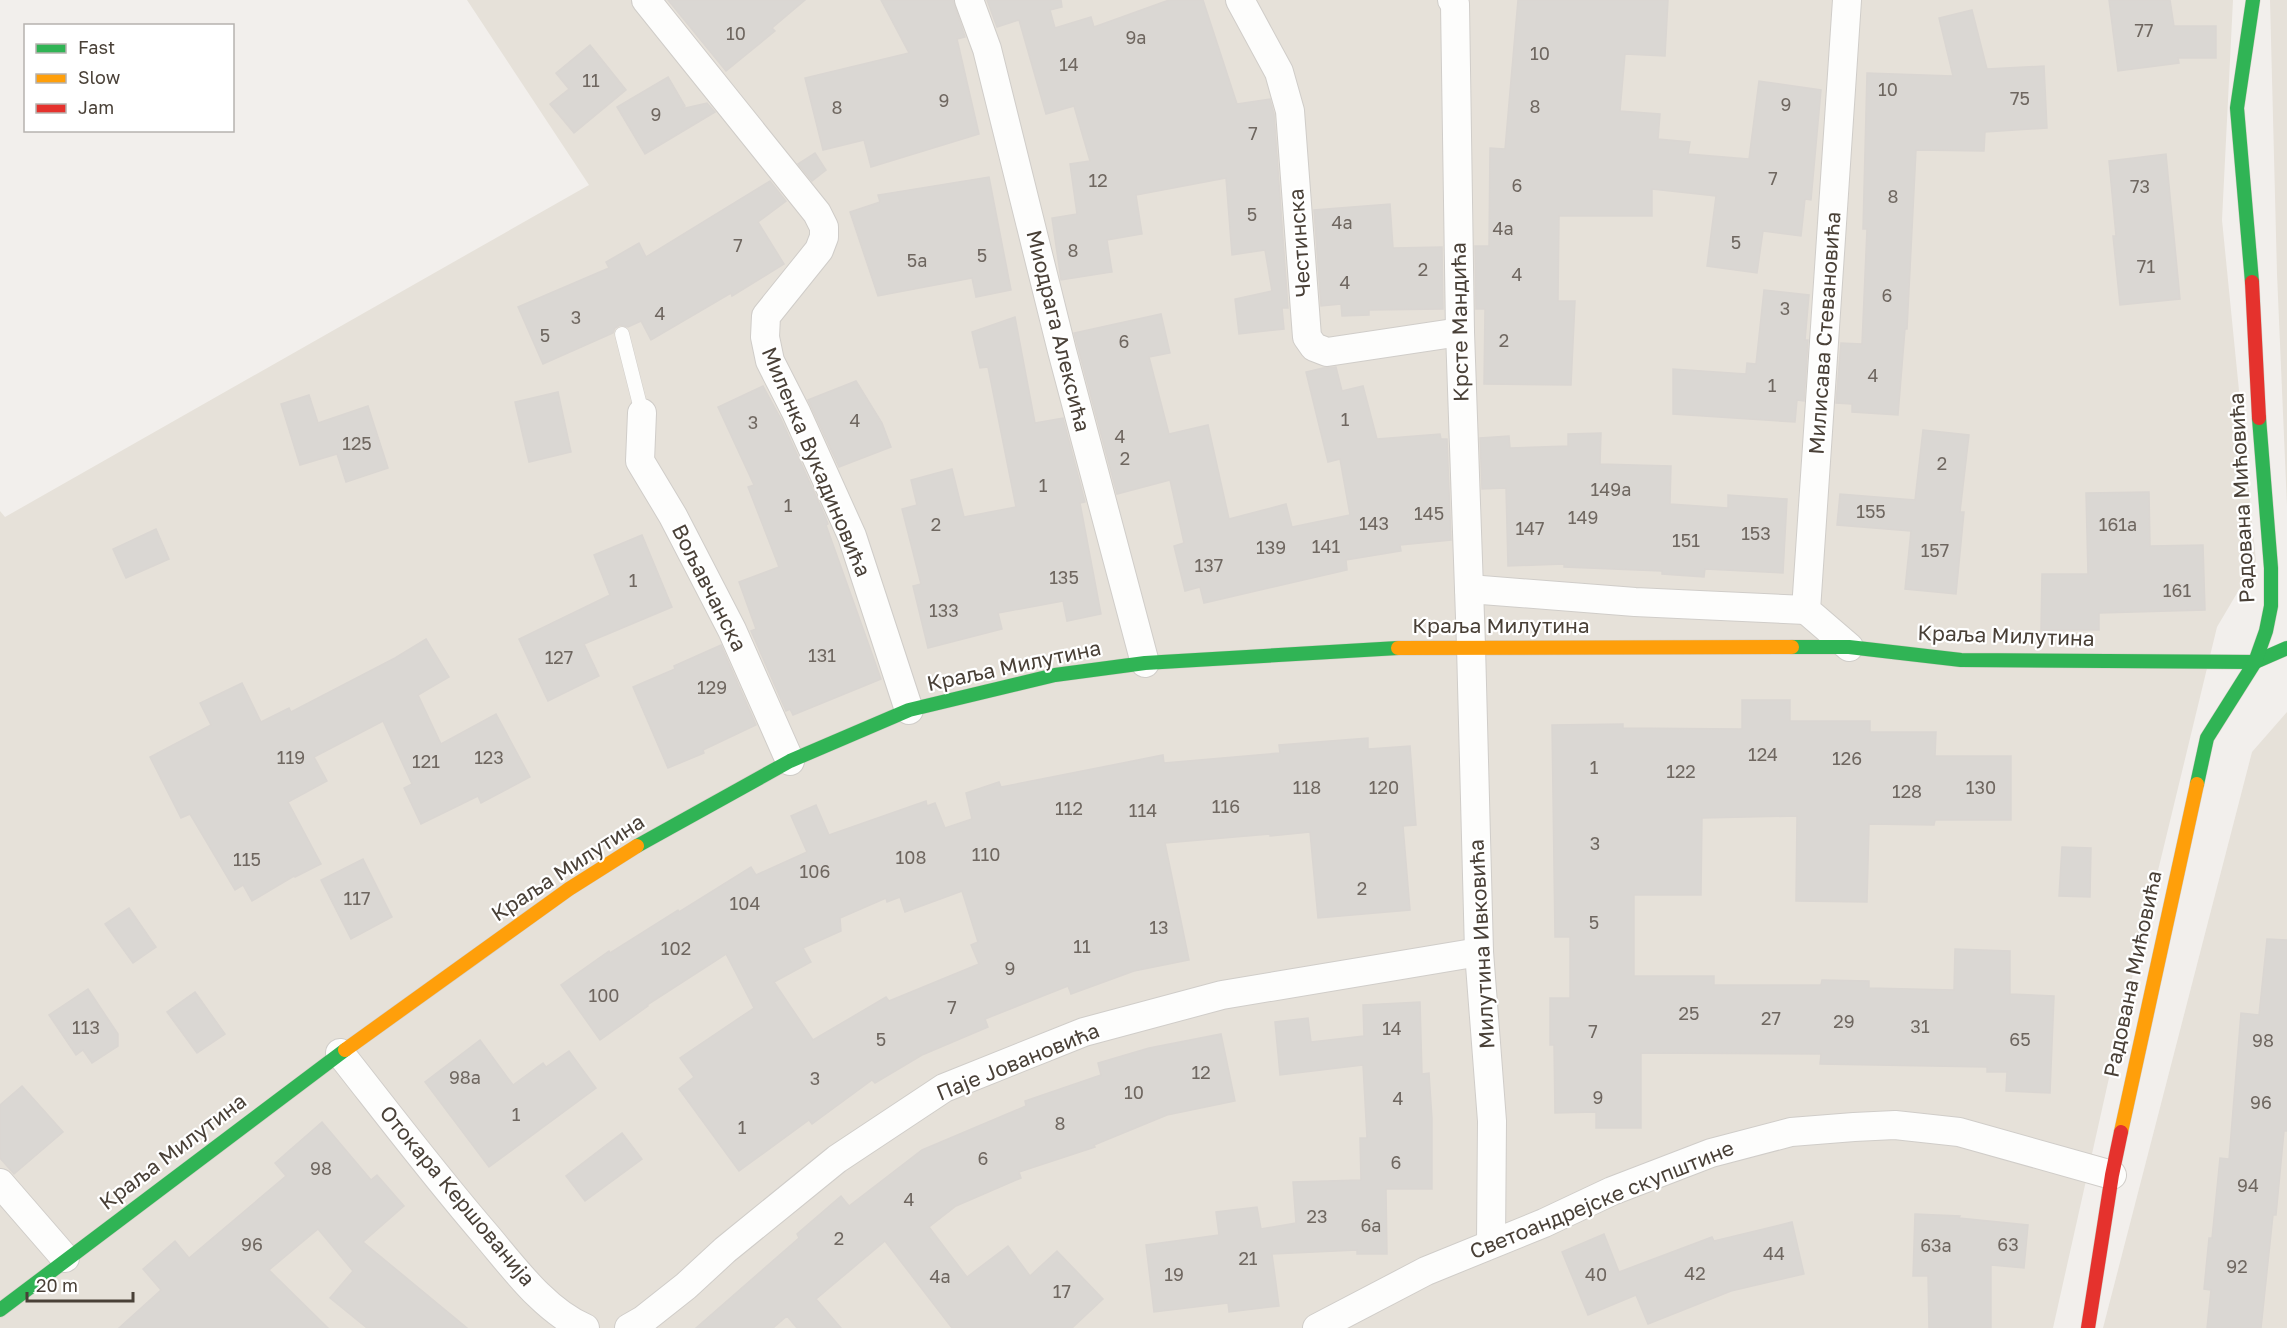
<svg xmlns="http://www.w3.org/2000/svg" width="2287" height="1328" font-family="'Golos Text',sans-serif">
<style>
.residential{fill:#e6e1d9}
.building{fill:#dad7d3;stroke:#dad6d2;stroke-width:1.5;fill-rule:evenodd}
.lines{fill:none;stroke-linecap:round;stroke-linejoin:round}
.lane-casing{stroke:#d0cdc9;stroke-width:15}
.street-casing{stroke:#d0cdc9;stroke-width:30}
.fast-casing{stroke:#d1ccc3;stroke-width:15}
.slow-casing{stroke:#d1ccc3;stroke-width:15}
.jam-casing{stroke:#d1ccc3;stroke-width:15}
.lane{stroke:#fdfdfc;stroke-width:14}
.street{stroke:#fdfdfc;stroke-width:28}
.fast{stroke:#30b455;stroke-width:14}
.slow{stroke:#ff9f0a;stroke-width:14}
.jam{stroke:#e5322d;stroke-width:14}
.labels{text-anchor:middle;stroke-width:4.5;stroke-linejoin:round;paint-order:stroke}
.number-label{font-size:18px;fill:#6f6760}
.street-label{font-size:21px;fill:#494037;stroke:#fff}
</style>
<rect width="100%" height="100%" fill="#f2efec"/>
<g class="residential">
<polygon points="467,0 2233,0 2222,220 2256,561 2217,627 2124,1011 2053,1328 0,1328 0,511 5,517 589,185"/>
<polygon points="2270,0 2287,0 2287,506 2277,274"/>
<polygon points="2287,712 2287,1328 2103,1328 2252,752"/>
</g>
<g class="building">
<polygon points="668,0 805,0 772,28 775,31 726,71"/>
<polygon points="881,0 953,0 965,37 957,39 979,134 871,167 864,140 823,150 805,78 909,53"/>
<polygon points="987,0 1061,0 1062,7 1050,10 1055,28 1091,17 1094,27 1169,0 1203,0 1237,104 1270,99 1274,114 1288,308 1282,308 1284,329 1239,334 1235,299 1272,291 1265,250 1232,255 1226,178 1136,195 1142,234 1107,240 1112,272 1061,280 1052,218 1077,214 1070,164 1090,161 1074,106 1046,114 1019,20 997,27"/>
<polygon points="1518,0 1668,0 1665,56 1625,54 1620,111 1660,114 1658,139 1690,142 1688,154 1749,159 1759,81 1821,90 1811,200 1805,199 1801,236 1763,231 1757,273 1707,266 1716,196 1652,189 1652,216 1559,216 1558,301 1575,301 1571,385 1484,384 1485,309 1476,309 1475,246 1489,246 1490,148 1505,149"/>
<polygon points="2109,0 2170,0 2174,26 2216,26 2216,58 2178,58 2179,63 2118,71"/>
<polygon points="1972,10 1987,69 2044,66 2047,128 1985,132 1984,151 1916,150 1907,329 1905,329 1898,415 1852,412 1852,404 1836,403 1841,343 1862,344 1867,229 1863,229 1867,73 1953,76 1939,18"/>
<polygon points="590,45 626,90 574,133 550,104 569,89 556,73"/>
<polygon points="668,77 685,106 681,109 707,103 715,112 645,154 617,107"/>
<polygon points="815,153 826,170 812,181 798,164"/>
<polygon points="2166,154 2180,299 2120,305 2113,236 2116,236 2109,161"/>
<polygon points="989,177 1011,290 976,297 972,278 878,296 850,212 880,202 878,195"/>
<polygon points="770,181 786,201 758,222 784,264 732,296 731,293 651,340 641,321 628,327 620,325 615,328 613,333 543,364 518,307 609,268 606,262 639,243 646,257"/>
<polygon points="1390,204 1393,248 1442,247 1443,309 1369,310 1369,315 1342,316 1341,304 1321,306 1314,210"/>
<polygon points="1764,290 1809,295 1805,340 1808,340 1804,401 1797,400 1795,422 1673,414 1673,369 1746,374 1747,363 1756,364"/>
<polygon points="1161,314 1170,353 1149,357 1169,434 1208,425 1229,519 1286,504 1292,527 1350,515 1340,459 1328,462 1306,372 1323,368 1336,367 1342,391 1363,386 1377,439 1440,434 1441,439 1447,439 1451,540 1400,545 1401,551 1346,560 1347,570 1204,603 1200,587 1185,591 1174,546 1184,543 1170,480 1117,494 1074,333"/>
<polygon points="1015,317 1035,423 1063,418 1085,502 1080,503 1101,614 1067,621 1063,601 998,613 1002,629 928,648 913,586 921,584 902,509 917,505 911,480 952,469 964,517 1016,507 988,367 980,368 972,332"/>
<polygon points="856,381 882,423 891,447 839,467 808,400"/>
<polygon points="763,386 781,419 825,516 828,524 826,525 881,679 793,715 790,709 786,711 751,631 756,629 739,582 779,567 748,487 754,485 718,407"/>
<polygon points="558,392 571,452 529,462 515,402"/>
<polygon points="309,395 318,423 368,406 388,468 346,482 337,454 300,465 281,404"/>
<polygon points="1923,430 1969,435 1960,512 1964,512 1956,594 1905,589 1911,531 1837,525 1840,494 1915,500"/>
<polygon points="1601,433 1600,464 1671,466 1670,504 1728,508 1728,495 1787,499 1783,573 1705,569 1704,577 1662,574 1662,571 1564,567 1564,564 1508,566 1506,488 1482,489 1480,438 1509,436 1510,448 1568,446 1568,434"/>
<polygon points="2149,492 2150,546 2203,545 2205,610 2099,613 2099,630 2041,630 2042,574 2088,574 2086,493"/>
<polygon points="156,529 169,559 126,578 113,549"/>
<polygon points="642,535 672,607 584,644 599,676 548,701 519,639 610,595 594,555"/>
<polygon points="426,639 449,677 418,695 441,744 496,714 530,777 481,803 478,796 421,824 404,788 412,784 383,721 314,757 327,781 288,802 321,864 295,877 294,876 252,901 243,885 235,890 190,814 181,818 150,757 211,725 200,703 242,683 261,722 289,708 291,712 395,658"/>
<polygon points="721,645 756,725 703,750 704,753 668,768 633,687 675,669 674,666"/>
<polygon points="1742,700 1790,700 1790,721 1870,721 1870,732 1936,732 1935,756 2011,756 2011,820 1935,820 1934,825 1869,824 1867,902 1796,901 1797,816 1702,818 1701,895 1634,895 1634,976 1714,976 1714,985 1821,985 1822,980 1869,981 1869,988 1954,990 1955,949 2010,951 2010,994 2054,996 2050,1093 2006,1091 2007,1072 1987,1072 1987,1067 1820,1064 1821,1054 1641,1053 1641,1128 1596,1128 1596,1112 1555,1113 1554,1045 1550,1045 1550,998 1570,998 1570,937 1555,937 1552,725 1623,724 1623,728 1742,729"/>
<path d="M1368,738v11l42,-3 6,79 -13,1 7,84 -92,8 -8,-86 -40,4v-2l-105,9 24,117 -55,11 -63,23 -3,-8 -83,33 3,8 -66,28 -47,28 -3,-3 -60,44 -3,-4 -70,51 -60,-82 15,-12 -14,-19 74,-50 -28,-54 -79,51 1,1 -48,34 -39,-55 48,-34 1,2 68,-43 1,2 72,-45 5,8 51,-23 -16,-36 25,-11 13,30 97,-34 1,5 8,-3 10,25 27,-9 -6,-26 33,-11 2,5 162,-32 1,8 116,-10 -1,-8zM962,891l16,51 -7,3 8,19 -90,37 -3,-4 -73,43 -39,-58 37,-20 -8,-14 38,-17 -1,-13 46,-20 1,4 13,-5 5,15z"/>
<polygon points="2062,847 2091,848 2090,897 2059,896"/>
<polygon points="363,859 392,917 351,939 321,880"/>
<polygon points="129,908 156,947 133,963 105,924"/>
<polygon points="2267,939 2287,940 2287,1131 2284,1131 2276,1215 2273,1215 2261,1328 2207,1328 2211,1290 2204,1289 2209,1238 2212,1238 2220,1158 2229,1159 2241,1013 2259,1015"/>
<polygon points="88,989 118,1034 118,1046 92,1063 83,1050 76,1055 49,1015"/>
<polygon points="195,992 225,1034 197,1053 167,1012"/>
<polygon points="1420,1002 1422,1074 1429,1073 1432,1119 1432,1189 1386,1189 1387,1254 1357,1254 1357,1250 1272,1254 1279,1306 1229,1312 1228,1303 1154,1312 1146,1245 1219,1235 1216,1212 1257,1207 1261,1229 1296,1223 1293,1182 1361,1180 1360,1138 1367,1138 1363,1065 1280,1075 1275,1022 1308,1018 1311,1042 1364,1036 1363,1005"/>
<polygon points="1221,1034 1235,1101 1167,1115 1094,1145 1095,1147 1019,1172 1021,1178 956,1206 929,1227 967,1277 1008,1246 1030,1276 1057,1251 1103,1299 1072,1328 952,1328 885,1241 816,1299 841,1328 797,1328 787,1316 773,1328 696,1328 799,1238 797,1234 841,1196 849,1206 922,1150 1026,1106 1025,1101 1101,1075 1098,1063 1149,1048"/>
<polygon points="480,1040 513,1085 543,1063 546,1067 569,1051 596,1088 489,1167 425,1082"/>
<polygon points="22,1086 63,1132 14,1174 0,1158 0,1105"/>
<polygon points="322,1122 371,1180 377,1175 404,1206 363,1242 467,1328 367,1328 330,1298 353,1271 318,1229 269,1270 328,1328 119,1328 161,1290 143,1269 175,1241 189,1258 286,1176 275,1163"/>
<polygon points="622,1133 642,1159 585,1201 566,1176"/>
<polygon points="1915,1214 1960,1216 1959,1218 2028,1225 2024,1268 1991,1265 1991,1328 1929,1328 1928,1276 1913,1276"/>
<polygon points="1792,1222 1804,1274 1731,1291 1648,1324 1636,1295 1588,1315 1562,1252 1604,1234 1619,1272 1712,1237 1714,1241"/>
</g>
<g class="lines">
<g class="lane-casing">
<polyline id="lane" points="622,334 642,413"/>
</g>
<g class="street-casing">
<g id="street">
<polyline points="646,0 817,213 824,227 824,237 819,250 766,316 765,337 770,361 796,412 852,536 909,710"/>
<polyline points="969,0 987,49 1062,351 1145,663"/>
<polyline points="1240,0 1279,72 1290,111 1307,337 1314,347 1327,352 1460,332"/>
<polyline points="1452,0 1455,4 1460,332 1471,646 1479,952 1492,1121 1491,1243"/>
<polyline points="1847,0 1806,610 1849,647"/>
<polyline points="642,413 640,461 673,516 732,630 790,761"/>
<polyline points="1469,589 1635,602 1806,610"/>
<path d="M340,1053c48,61 95,123 146,182 28,33 59,76 99,93"/>
<polyline points="0,1183 65,1258"/>
<polyline points="629,1328 643,1320 686,1286 725,1250 837,1159 944,1088 1084,1032 1222,995 1479,952"/>
<polyline points="1317,1328 1426,1271 1544,1223 1612,1191 1711,1153 1791,1132 1854,1127 1895,1125 1959,1132 2112,1175"/>
</g>
</g>
<g class="fast-casing">
<g id="fast">
<polyline points="2252,282 2237,108 2253,0"/>
<polyline points="1792,647 1849,647 1961,660 2255,662 2287,648"/>
<polyline points="2197,784 2207,738 2255,662 2266,631 2271,606 2271,568 2259,418"/>
<polyline points="637,846 790,761 909,710 1055,675 1145,663 1398,648"/>
<polyline points="0,1310 345,1050"/>
</g>
</g>
<g class="slow-casing">
<g id="slow">
<polyline points="1398,648 1792,647"/>
<polyline points="345,1050 569,889 637,846"/>
<polyline points="2121,1132 2197,784"/>
</g>
</g>
<g class="jam-casing">
<g id="jam">
<polyline points="2252,282 2259,418"/>
<polyline points="2088,1328 2112,1175 2121,1132"/>
</g>
</g>
<use href="#lane" class="lane"/>
<use href="#street" class="street"/>
<use href="#fast" class="fast"/>
<use href="#slow" class="slow"/>
<use href="#jam" class="jam"/>
</g>
<g class="labels">
<g class="number-label">
<text x="2144" y="37">77</text>
<text x="736" y="40">10</text>
<text x="1136" y="44">9a</text>
<text x="1540" y="60">10</text>
<text x="1069" y="71">14</text>
<text x="591" y="87">11</text>
<text x="1888" y="96">10</text>
<text x="2020" y="105">75</text>
<text x="944" y="107">9</text>
<text x="1786" y="111">9</text>
<text x="1535" y="113">8</text>
<text x="837" y="114">8</text>
<text x="656" y="121">9</text>
<text x="1253" y="140">7</text>
<text x="1773" y="185">7</text>
<text x="1098" y="187">12</text>
<text x="1517" y="192">6</text>
<text x="2140" y="193">73</text>
<text x="1893" y="203">8</text>
<text x="1252" y="221">5</text>
<text x="1342" y="229">4a</text>
<text x="1503" y="235">4a</text>
<text x="1736" y="249">5</text>
<text x="738" y="252">7</text>
<text x="1073" y="257">8</text>
<text x="982" y="262">5</text>
<text x="917" y="267">5a</text>
<text x="2146" y="273">71</text>
<text x="1423" y="276">2</text>
<text x="1517" y="281">4</text>
<text x="1345" y="289">4</text>
<text x="1887" y="302">6</text>
<text x="1785" y="315">3</text>
<text x="660" y="320">4</text>
<text x="576" y="324">3</text>
<text x="545" y="342">5</text>
<text x="1504" y="347">2</text>
<text x="1124" y="348">6</text>
<text x="1873" y="382">4</text>
<text x="1772" y="392">1</text>
<text x="1345" y="426">1</text>
<text x="855" y="427">4</text>
<text x="753" y="429">3</text>
<text x="1120" y="443">4</text>
<text x="357" y="450">125</text>
<text x="1125" y="465">2</text>
<text x="1942" y="470">2</text>
<text x="1043" y="492">1</text>
<text x="1611" y="496">149a</text>
<text x="788" y="512">1</text>
<text x="1871" y="518">155</text>
<text x="1429" y="520">145</text>
<text x="1583" y="524">149</text>
<text x="1374" y="530">143</text>
<text x="936" y="531">2</text>
<text x="2118" y="531">161a</text>
<text x="1530" y="535">147</text>
<text x="1756" y="540">153</text>
<text x="1686" y="547">151</text>
<text x="1326" y="553">141</text>
<text x="1271" y="554">139</text>
<text x="1935" y="557">157</text>
<text x="1209" y="572">137</text>
<text x="1064" y="584">135</text>
<text x="633" y="587">1</text>
<text x="2177" y="597">161</text>
<text x="944" y="617">133</text>
<text x="822" y="662">131</text>
<text x="559" y="664">127</text>
<text x="712" y="694">129</text>
<text x="1763" y="761">124</text>
<text x="291" y="764">119</text>
<text x="489" y="764">123</text>
<text x="1847" y="765">126</text>
<text x="426" y="768">121</text>
<text x="1594" y="774">1</text>
<text x="1681" y="778">122</text>
<text x="1307" y="794">118</text>
<text x="1384" y="794">120</text>
<text x="1981" y="794">130</text>
<text x="1907" y="798">128</text>
<text x="1226" y="813">116</text>
<text x="1069" y="815">112</text>
<text x="1143" y="817">114</text>
<text x="1595" y="850">3</text>
<text x="986" y="861">110</text>
<text x="911" y="864">108</text>
<text x="247" y="866">115</text>
<text x="815" y="878">106</text>
<text x="1362" y="895">2</text>
<text x="357" y="905">117</text>
<text x="745" y="910">104</text>
<text x="1594" y="929">5</text>
<text x="1159" y="934">13</text>
<text x="1082" y="953">11</text>
<text x="676" y="955">102</text>
<text x="1010" y="975">9</text>
<text x="604" y="1002">100</text>
<text x="952" y="1014">7</text>
<text x="1689" y="1020">25</text>
<text x="1771" y="1025">27</text>
<text x="1844" y="1028">29</text>
<text x="1920" y="1033">31</text>
<text x="86" y="1034">113</text>
<text x="1392" y="1035">14</text>
<text x="1593" y="1038">7</text>
<text x="881" y="1046">5</text>
<text x="2020" y="1046">65</text>
<text x="2263" y="1047">98</text>
<text x="1201" y="1079">12</text>
<text x="465" y="1084">98a</text>
<text x="815" y="1085">3</text>
<text x="1134" y="1099">10</text>
<text x="1598" y="1104">9</text>
<text x="1398" y="1105">4</text>
<text x="2261" y="1109">96</text>
<text x="516" y="1121">1</text>
<text x="1060" y="1130">8</text>
<text x="742" y="1134">1</text>
<text x="983" y="1165">6</text>
<text x="1396" y="1169">6</text>
<text x="321" y="1175">98</text>
<text x="2248" y="1192">94</text>
<text x="909" y="1206">4</text>
<text x="1317" y="1223">23</text>
<text x="1371" y="1232">6a</text>
<text x="839" y="1245">2</text>
<text x="252" y="1251">96</text>
<text x="2008" y="1251">63</text>
<text x="1936" y="1252">63a</text>
<text x="1774" y="1260">44</text>
<text x="1248" y="1265">21</text>
<text x="2237" y="1273">92</text>
<text x="1695" y="1280">42</text>
<text x="1174" y="1281">19</text>
<text x="1596" y="1281">40</text>
<text x="940" y="1283">4a</text>
<text x="1062" y="1298">17</text>
</g>
<g class="street-label">
<text transform="translate(1300 243) rotate(-94)" y="7">Честинска</text>
<text transform="translate(1460 322) rotate(-91)" y="7">Крсте Мандића</text>
<text transform="translate(1058 331) rotate(76)" y="7">Миодрага Алексића</text>
<text transform="translate(1825 333) rotate(-86)" y="7">Милисава Стевановића</text>
<text transform="translate(816 462) rotate(67)" y="7">Миленка Вукадиновића</text>
<text transform="translate(2242 498) rotate(-93)" y="7">Радована Мићовића</text>
<text transform="translate(709 588) rotate(63)" y="7">Вољавчанска</text>
<text x="1501" y="633">Краља Милутина</text>
<text transform="translate(2006 636) rotate(2)" y="7">Краља Милутина</text>
<text transform="translate(1014 666) rotate(-12)" y="7">Краља Милутина</text>
<text transform="translate(568 868) rotate(-33)" y="7">Краља Милутина</text>
<text transform="translate(1482 944) rotate(-93)" y="7">Милутина Ивковића</text>
<text transform="translate(2133 974) rotate(-78)" y="7">Радована Мићовића</text>
<text transform="translate(1018 1062) rotate(-22)" y="7">Паје Јовановића</text>
<text transform="translate(173 1152) rotate(-37)" y="7">Краља Милутина</text>
<text transform="translate(457 1196) rotate(50)" y="7">Отокара Кершованија</text>
<text transform="translate(1602 1200) rotate(-22)" y="7">Светоандрејске скупштине</text>
</g>
</g>
<rect x="24" y="24" width="210" height="108" fill="#ffffff" stroke="#b6b3af" stroke-width="1.5"/>
<rect x="36" y="44" width="30" height="9" fill="#30b455" stroke="#b6b3af" stroke-width="1.5"/>
<text x="78" y="54" font-size="18" fill="#494037">Fast</text>
<rect x="36" y="74" width="30" height="9" fill="#ff9f0a" stroke="#b6b3af" stroke-width="1.5"/>
<text x="78" y="84" font-size="18" fill="#494037">Slow</text>
<rect x="36" y="104" width="30" height="9" fill="#e5322d" stroke="#b6b3af" stroke-width="1.5"/>
<text x="78" y="114" font-size="18" fill="#494037">Jam</text>
<path d="M27 1292v9h106v-9" fill="none" stroke="#494037" stroke-width="3"/>
<text x="36" y="1292" font-size="18" fill="#494037" stroke="#ffffff" stroke-width="4.5" paint-order="stroke">20 m</text>
</svg>
